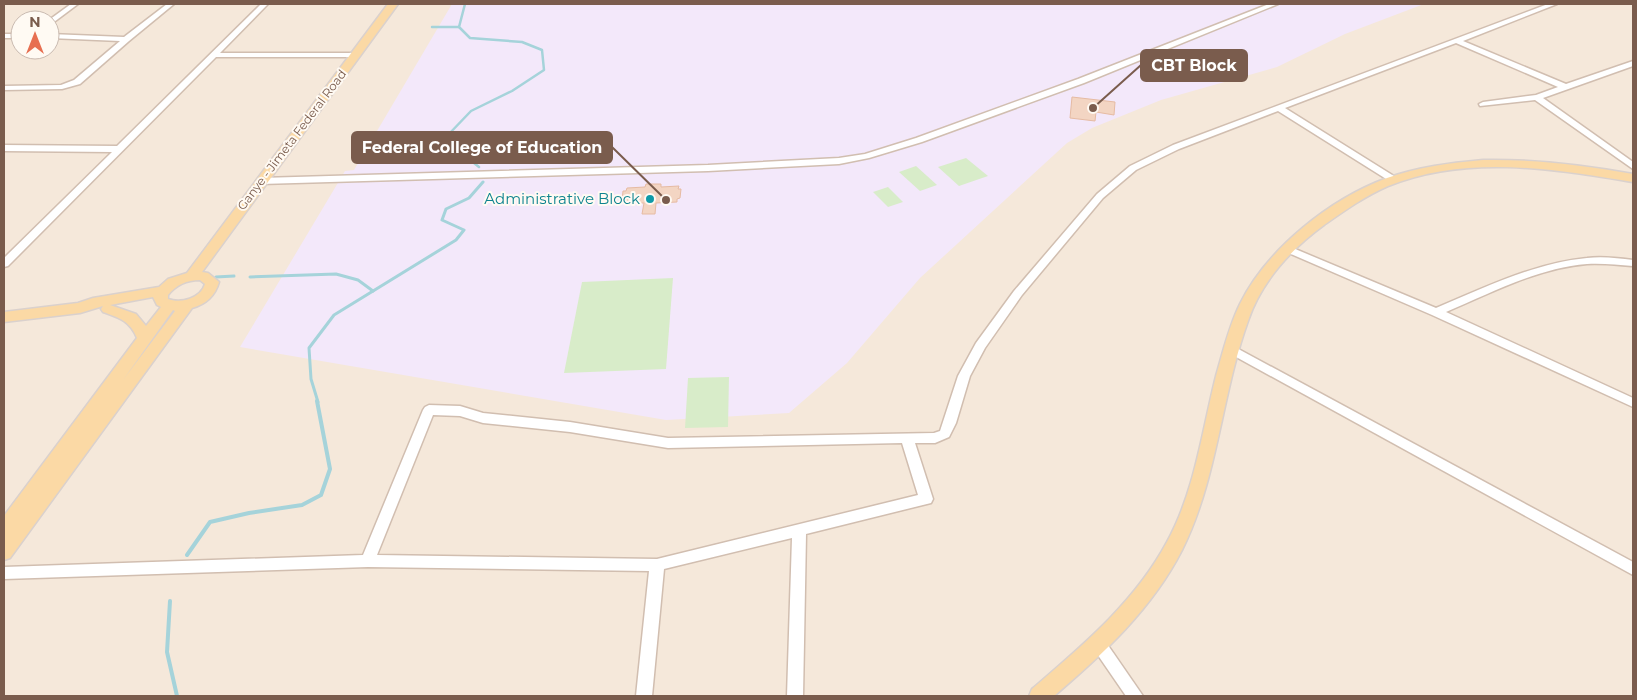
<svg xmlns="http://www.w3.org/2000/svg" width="1637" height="700" font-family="Montserrat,sans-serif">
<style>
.residential{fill:#f5e8da;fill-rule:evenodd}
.education{fill:#f3e8fa}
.green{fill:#d8ecc9}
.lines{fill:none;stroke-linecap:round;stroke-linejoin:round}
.stream-far2{stroke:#a5d3da;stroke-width:2.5}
.stream-far1{stroke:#a5d3da;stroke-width:3}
.stream{stroke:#a5d3da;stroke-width:4}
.building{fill:#f3d5c3;stroke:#e6bba3}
.minor-casing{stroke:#d1beb0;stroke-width:3}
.major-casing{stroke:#dad1cd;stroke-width:3}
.minor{fill:#fff;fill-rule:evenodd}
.major{fill:#fbd9a5;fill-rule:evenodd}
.culture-dot{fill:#0f9aa8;stroke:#fffaf3;stroke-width:2}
.labels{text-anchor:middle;stroke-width:4;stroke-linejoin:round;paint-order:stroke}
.far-street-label{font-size:12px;fill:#7a5c4d;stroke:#fffaf3}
.culture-label{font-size:15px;fill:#0d838f;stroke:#fffaf3;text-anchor:end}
.leader{fill:none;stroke:#7a5c4d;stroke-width:2}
.callout-dot{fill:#7a5c4d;stroke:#fffaf3;stroke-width:2}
.callout{fill:#7a5c4d;stroke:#7a5c4d;stroke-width:2}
.callout-label{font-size:16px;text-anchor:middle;font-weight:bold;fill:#fff}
</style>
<rect width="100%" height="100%" fill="#fdf6ec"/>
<path class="residential" d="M4,4h1629v692h-1629zM20,20h30v30h-30z"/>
<polygon class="education" points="452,4 1424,4 1345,34 1277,67 1161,100 1092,128 1067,143 920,278 847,363 789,413 666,420 240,347 345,171 354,170"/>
<g class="green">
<polygon points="966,158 988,176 959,186 938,167"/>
<polygon points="916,166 937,185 920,191 899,172"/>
<polygon points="888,187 903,202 888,207 873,192"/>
<polygon points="673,278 666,369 564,373 582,282"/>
<polygon points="729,377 728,427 685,428 688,378"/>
</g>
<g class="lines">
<g class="stream-far2">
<polyline points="465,4 459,27 470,38 522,42 542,50 544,70 512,91 471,111 448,135 454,147 479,167"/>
<polyline points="432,27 459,27"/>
</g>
<g class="stream-far1">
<polyline points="216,277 234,276"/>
<polyline points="250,277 336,274 358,280 373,291"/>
<polyline points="318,402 311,379 309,348 334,315 456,240 464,230 442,220 446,209 469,198 483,182"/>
</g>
<g class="stream">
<polyline points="187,555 210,522 249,513 302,505 321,495 330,469 317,401"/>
<polyline points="170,601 167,652 177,696"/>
</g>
</g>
<g class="building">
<polygon points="1072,97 1115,102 1114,115 1096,112 1095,121 1070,118"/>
<polygon points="646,184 661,184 661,187 679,186 678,189 681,189 680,198 677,199 677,202 656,203 655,214 642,214 644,203 624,203 625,200 622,200 623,191 626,191 627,188 645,187"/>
</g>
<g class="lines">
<g class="minor-casing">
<g id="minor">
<polygon points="71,4 78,4 50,25 49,20"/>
<polygon points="167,4 174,4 129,41 80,84 62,89 4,90 4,86 61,85 74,80 120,41 50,38 50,34 124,37"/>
<polygon points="261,4 268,4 220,53 355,53 359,55 355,57 216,57 8,266 4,267 4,258 112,152 4,151 4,145 117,146"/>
<polygon points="1269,4 1278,4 1084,83 922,142 869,158 839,164 708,171 261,184 256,181 261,178 708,165 839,158 865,154 916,138 1078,79"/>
<path d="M1548,4h9l-94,37 103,43 67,-23v5l-90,32 90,64v7l-98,-69 -55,6 -1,-2 4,-2 53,-7 22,-8 -102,-44 -171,65 112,70v4h-6l-113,-71 -99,38 -43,21 -33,28 -81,97 -37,53 -15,28 -14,47 -7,14 -14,6h-20l18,56 -2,4 -125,31 -3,162h-16l5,-158 -128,31 -12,127h-16l13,-125 -281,-4 -364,12v-12l359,-12 60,-145 2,-3 4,-2 31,1 23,7 87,9 98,16 266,-5 6,-2 18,-55 18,-33 38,-52 83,-97 33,-28 43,-21zM433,415l27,1 23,7 87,9 98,16 234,-5 16,52 -261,64 -280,-4z"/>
<rect x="4" y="34" width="16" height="4"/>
<path d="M1288,246l148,62c48,-20 98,-45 151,-50 15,-2 31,0 46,2v6c-15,-1 -31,-3 -46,-2 -49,4 -96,29 -141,48l187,86v9l-201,-92 -148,-64 -1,-2z"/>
<polygon points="1231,345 1633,562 1633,575 1227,352 1225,349 1227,346"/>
<polygon points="1098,636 1103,638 1143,696 1126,696 1093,648 1091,643 1093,638"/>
</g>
</g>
<g class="major-casing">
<g id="major">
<path d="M388,4h10l-196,268 6,1 11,9c-4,14 -13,22 -27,26l-182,250 -6,2v-44l133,-178c-7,-17 -17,-20 -34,-26l-2,-3 2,-3 -23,7 -76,9v-10l74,-9 15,-5 66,-11 9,-8 19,-6zM200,280l5,4c-4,14 -24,20 -37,15v-4c8,-10 19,-15 32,-15zM153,297l4,8 4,2 -15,19 -10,-12 -26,-9zM173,310l2,1 -52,69z"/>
<path d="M1483,160c51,-1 100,5 150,14v8c-80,-13 -166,-28 -245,4 -23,10 -44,25 -64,39 -33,24 -63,57 -76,96 -27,75 -30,157 -66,229 -30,59 -79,104 -128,146h-25l3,-7c50,-43 103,-87 135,-147 28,-51 35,-111 49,-166 7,-24 13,-50 24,-72 27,-55 90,-105 147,-126 31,-11 63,-15 96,-18z"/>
</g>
</g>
<use href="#minor" class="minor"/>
<use href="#major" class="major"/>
</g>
<circle class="culture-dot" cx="650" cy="199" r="5"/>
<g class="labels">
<g class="far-street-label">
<text transform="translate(292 140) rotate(-53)" y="4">Ganye - Jimeta Federal Road</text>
</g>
<g class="culture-label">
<text x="640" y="204">Administrative Block</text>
</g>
</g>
<path class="leader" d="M1093 108L1141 65M666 200L612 147"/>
<g class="callout-dot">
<circle cx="1093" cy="108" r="5"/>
<circle cx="666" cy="200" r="5"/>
</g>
<g class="callout">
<rect x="1141" y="50" width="106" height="31" rx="5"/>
<rect x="352" y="132" width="260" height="31" rx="5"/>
</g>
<g class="callout-label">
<text x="1194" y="71">CBT Block</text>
<text x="482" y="153">Federal College of Education</text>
</g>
<rect width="1637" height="700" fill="none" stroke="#7a5c4d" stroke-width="10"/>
<g transform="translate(35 35)"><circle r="24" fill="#fffaf3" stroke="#cabbb1"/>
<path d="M0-4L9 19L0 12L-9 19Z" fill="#e76f51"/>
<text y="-8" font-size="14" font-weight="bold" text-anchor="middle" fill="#7a5c4d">N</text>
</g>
</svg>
